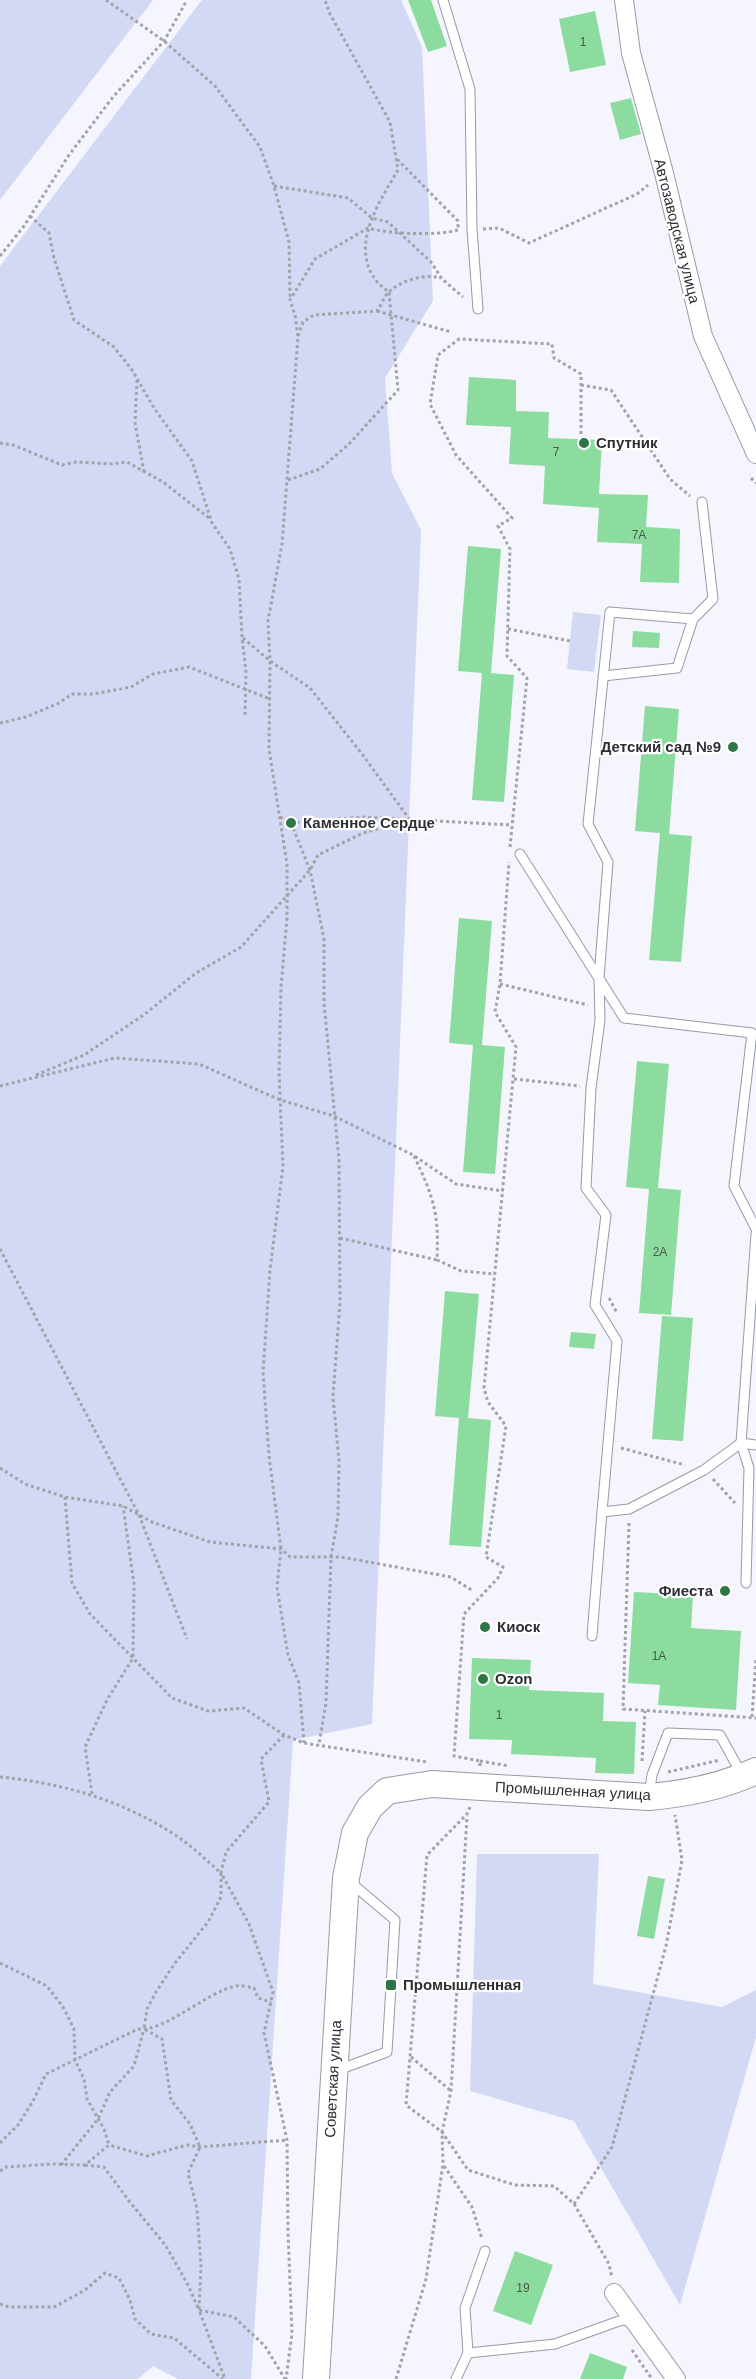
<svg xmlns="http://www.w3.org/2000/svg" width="756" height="2379" font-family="Helvetica,sans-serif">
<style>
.green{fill:#d3d9f4}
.building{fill:#8ddc9f}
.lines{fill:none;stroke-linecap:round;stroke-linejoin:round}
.lane-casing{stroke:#979aa6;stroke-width:11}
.street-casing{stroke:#979aa6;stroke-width:20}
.secondary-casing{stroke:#979aa6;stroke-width:28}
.path{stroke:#a2a3a9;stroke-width:3;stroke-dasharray:3 3;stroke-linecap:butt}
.lane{stroke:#fff;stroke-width:9}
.street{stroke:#fff;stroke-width:18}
.secondary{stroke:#fff;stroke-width:26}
.poi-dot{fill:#2d7542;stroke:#fff;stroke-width:2}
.labels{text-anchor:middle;stroke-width:4.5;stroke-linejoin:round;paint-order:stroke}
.number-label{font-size:12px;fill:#465a4f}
.street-label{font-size:15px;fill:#2e2f34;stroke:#fff}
.poi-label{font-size:15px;font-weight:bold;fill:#2e2f34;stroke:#fff;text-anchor:start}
</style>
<rect width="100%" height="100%" fill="#f4f5fd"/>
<g class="green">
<polygon points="0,0 153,0 0,200"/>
<polygon points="202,0 401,0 422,47 433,301 385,378 392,473 421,530 372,1724 293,1740 251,2379 178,2379 153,2366 138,2379 0,2379 0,266"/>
<polygon points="573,612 601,615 594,672 567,669"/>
<polygon points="477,1854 599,1854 593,1984 722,2007 756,1990 756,2037 680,2305 574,2121 470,2091"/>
</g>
<g class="building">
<polygon points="408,0 431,0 447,46 428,52"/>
<polygon points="595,11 606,65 570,72 559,19"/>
<polygon points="631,98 641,134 620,140 610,103"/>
<polygon points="469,377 516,380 516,411 549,412 548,438 602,440 599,494 648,495 646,527 680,529 679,583 640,582 642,544 597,542 599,508 543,504 545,466 509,464 511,427 466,425"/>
<polygon points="468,546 501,549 491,673 514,675 504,802 472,800 482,673 458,671"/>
<polygon points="633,631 660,633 659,648 632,647"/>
<polygon points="645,706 679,709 669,834 692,836 681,962 649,960 660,833 635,831"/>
<polygon points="459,918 492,921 482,1045 505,1047 495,1174 463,1172 473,1045 449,1043"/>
<polygon points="637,1061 669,1064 658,1188 681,1190 671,1315 639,1313 649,1189 626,1187"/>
<polygon points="445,1291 479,1294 468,1418 491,1420 481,1547 449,1545 459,1418 435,1416"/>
<polygon points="662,1316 693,1318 683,1441 652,1439"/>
<polygon points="571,1332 596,1334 594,1349 569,1347"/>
<polygon points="634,1592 693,1595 691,1628 741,1631 736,1710 658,1705 660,1685 628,1683"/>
<polygon points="472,1658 531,1660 529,1690 604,1693 603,1721 636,1722 634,1774 595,1773 596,1758 511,1754 512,1740 469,1739"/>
<polygon points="648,1876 665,1879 654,1939 637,1936"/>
<polygon points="515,2251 553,2265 531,2325 493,2311"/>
<polygon points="590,2353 627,2367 623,2379 580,2379"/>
</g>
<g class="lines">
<g class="lane-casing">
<g id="lane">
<polyline points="443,0 470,89 472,229 478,309"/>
<polyline points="702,502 713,599 693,619 610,612 588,824 608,862 599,978 600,1020 591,1088 586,1188 606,1215 595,1305 617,1341 602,1512 629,1509 704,1470 741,1443 749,1468 746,1583"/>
<polyline points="603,676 677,668 693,619"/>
<polyline points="520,854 624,1018 752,1033 734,1186 756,1229"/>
<polyline points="756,1234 741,1443 756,1445"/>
<polyline points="592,1636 602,1512"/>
<polyline points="649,1795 652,1775 668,1733 720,1735 742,1775"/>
<polyline points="338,2070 387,2052 395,1920 349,1881"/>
<polyline points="468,2353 465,2308 485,2251"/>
<polyline points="456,2379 468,2353 555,2344 619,2321 632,2319"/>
</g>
</g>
<g class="street-casing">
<g id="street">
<polyline points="624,0 631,53 664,173 703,336 756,454"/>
<polyline points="614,2293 676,2379"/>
</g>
</g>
<g class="secondary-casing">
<path id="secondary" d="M316,2379l30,-501 9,-45 15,-26 17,-16 45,-7 217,13c35,-3 75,-11 107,-26"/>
</g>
<g class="path">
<polyline points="106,0 164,41 215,86 260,147 274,186 289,242 290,298"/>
<polyline points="274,186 348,198 372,218 388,222 431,262 442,279 463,297"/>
<polyline points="30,216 49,233 54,258 74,320 114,347 132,370 154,408 192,461 212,523 230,549 239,579 242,637 246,672 245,717"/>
<polyline points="483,229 499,228 529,243 637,194 648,185"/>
<polyline points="0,256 24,226 69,155 113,97 164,41 187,0"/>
<polyline points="377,311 451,332"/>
<path d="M298,336l5,-14 11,-7 63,-4c4,-5 6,-12 10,-17 11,-13 38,-21 54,-16"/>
<polyline points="137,380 135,423 144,472"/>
<polyline points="581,385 611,390 670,479 690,496"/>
<polyline points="0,443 13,445 62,465 76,462 112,464 127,462 163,482 209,518"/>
<polyline points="751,478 756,483"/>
<path d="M288,480l32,-11 29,-25 49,-54 -9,-98c-5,-4 -11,-8 -14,-13 -25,-35 5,-78 23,-109l-8,-48 -60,-108 -5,-14"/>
<polyline points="508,629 570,641"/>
<polyline points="243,638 270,661 310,688 362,754 410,820"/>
<polyline points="0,723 26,717 59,703 72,694 93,694 131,687 153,674 189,667 270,699"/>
<polyline points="280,817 291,823 362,817 512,825"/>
<polyline points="291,823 310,870 324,939 324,1003 339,1160 340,1302 333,1397 339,1461 338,1517 331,1557 326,1703 319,1744"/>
<polyline points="510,847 527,678 507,656 510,549 498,526 512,518 456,455 430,404 438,355 459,339 552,344 554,358 581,374 581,435"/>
<polyline points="500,984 588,1005"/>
<polyline points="36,1075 84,1055 145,1014 196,973 241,947 310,870 318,855 363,833 410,820"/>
<polyline points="514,1079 580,1086"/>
<polyline points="0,1086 115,1058 199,1064 280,1100 334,1116 413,1155 456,1184 503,1191"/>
<path d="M414,1156c20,42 25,57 23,104l24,11 34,3"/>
<polyline points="340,1238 437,1260"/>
<polyline points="0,1249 139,1515 187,1639"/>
<polyline points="609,1298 617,1313"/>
<polyline points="621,1448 685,1465"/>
<polyline points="0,1468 25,1484 65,1497 123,1506 152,1522 210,1542 281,1549 290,1557 341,1557 451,1577 473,1591"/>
<polyline points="713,1479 735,1503"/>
<polyline points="65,1497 72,1583 90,1614 172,1698 208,1711 244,1708 284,1735 304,1743 427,1762"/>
<polyline points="629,1523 623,1709 756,1718"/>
<polyline points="752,1717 756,1659"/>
<polyline points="284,1735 261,1759 269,1802 226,1852 221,1873 249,1924 273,1992 264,2033 287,2140 288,2232 292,2334 286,2379"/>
<path d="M304,1743l-5,-60 -11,-28 -11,-68 4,-38 -12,-93 -6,-84 7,-102 13,-104 -4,-93 2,-86 6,-69v-54l-18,-115 1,-88 -2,-40 14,-77 16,-207 -3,-22 -5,-15 25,-41 53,-31c20,6 69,8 90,2v-9l-62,-63"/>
<polyline points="480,1761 509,1766"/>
<polyline points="642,1761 645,1711"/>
<polyline points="480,1766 480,1761 454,1756 464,1614 498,1578 503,1567 486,1557 506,1426 488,1402 484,1388 516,1047 495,1012 500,984 509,862"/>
<polyline points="668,1772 720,1760"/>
<path d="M0,1777c63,6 125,24 178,60 15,10 29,24 43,36v24l-13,25 -33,41 -19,29 -9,17 -3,20 18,10 9,61 19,24 10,23 -12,26 9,36 4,57 -2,44 26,69"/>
<polyline points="92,1794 85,1747 107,1700 133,1658 134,1584 123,1506"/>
<polyline points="470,1807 467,1814 427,1855 406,2105 442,2132 468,2170 515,2185 554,2186 574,2204 609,2264 612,2278"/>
<polyline points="0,1963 47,1986 63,2007 74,2029 75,2060 84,2079 87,2099 104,2129 109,2145"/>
<polyline points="411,2057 451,2091"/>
<path d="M0,2143l18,-18 15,-24 13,-27 92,-45c27,3 70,-38 98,-43 5,-1 13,1 18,2l4,10 13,4"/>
<polyline points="61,2165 98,2119 110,2092 134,2066 144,2029"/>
<polyline points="85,2165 104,2167 129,2201 166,2246 188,2285 199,2310 234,2317 265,2346 285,2379"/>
<polyline points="444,2166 472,2207 482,2239"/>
<polyline points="0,2171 6,2167 52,2164 85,2165 109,2145 147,2156 187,2145 200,2147 287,2140"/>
<polyline points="574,2204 612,2147 666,1946 682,1860 675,1815"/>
<polyline points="0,2304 9,2307 54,2307 85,2290 105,2273 119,2278 130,2300 135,2319 151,2334 174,2338 223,2379"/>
<polyline points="632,2350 652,2379"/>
<polyline points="396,2379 426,2279 443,2164 442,2132 451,2091 467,1816"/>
</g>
<use href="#lane" class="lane"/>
<use href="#street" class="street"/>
<use href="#secondary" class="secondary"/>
</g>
<g class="poi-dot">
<circle cx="584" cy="443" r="6"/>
<circle cx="733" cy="747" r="6"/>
<circle cx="291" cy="823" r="6"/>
<circle cx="725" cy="1591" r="6"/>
<circle cx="485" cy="1627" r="6"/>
<circle cx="483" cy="1679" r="6"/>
<rect x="385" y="1979" width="12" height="12" rx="3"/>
</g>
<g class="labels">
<g class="number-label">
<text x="583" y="46">1</text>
<text x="556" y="456">7</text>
<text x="639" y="539">7А</text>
<text x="660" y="1256">2А</text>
<text x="659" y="1660">1А</text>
<text x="499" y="1719">1</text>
<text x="523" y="2292">19</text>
</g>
<g class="street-label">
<text transform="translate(677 231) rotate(76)" y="5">Автозаводская улица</text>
<text transform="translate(573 1791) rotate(3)" y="5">Промышленная улица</text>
<text transform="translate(333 2079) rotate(-87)" y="5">Советская улица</text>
</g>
<g class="poi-label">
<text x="596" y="448">Спутник</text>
<text x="721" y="752" text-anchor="end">Детский сад №9</text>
<text x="303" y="828">Каменное Сердце</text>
<text x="713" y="1596" text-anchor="end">Фиеста</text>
<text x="497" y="1632">Киоск</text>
<text x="495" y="1684">Ozon</text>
<text x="403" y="1990">Промышленная</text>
</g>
</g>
</svg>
